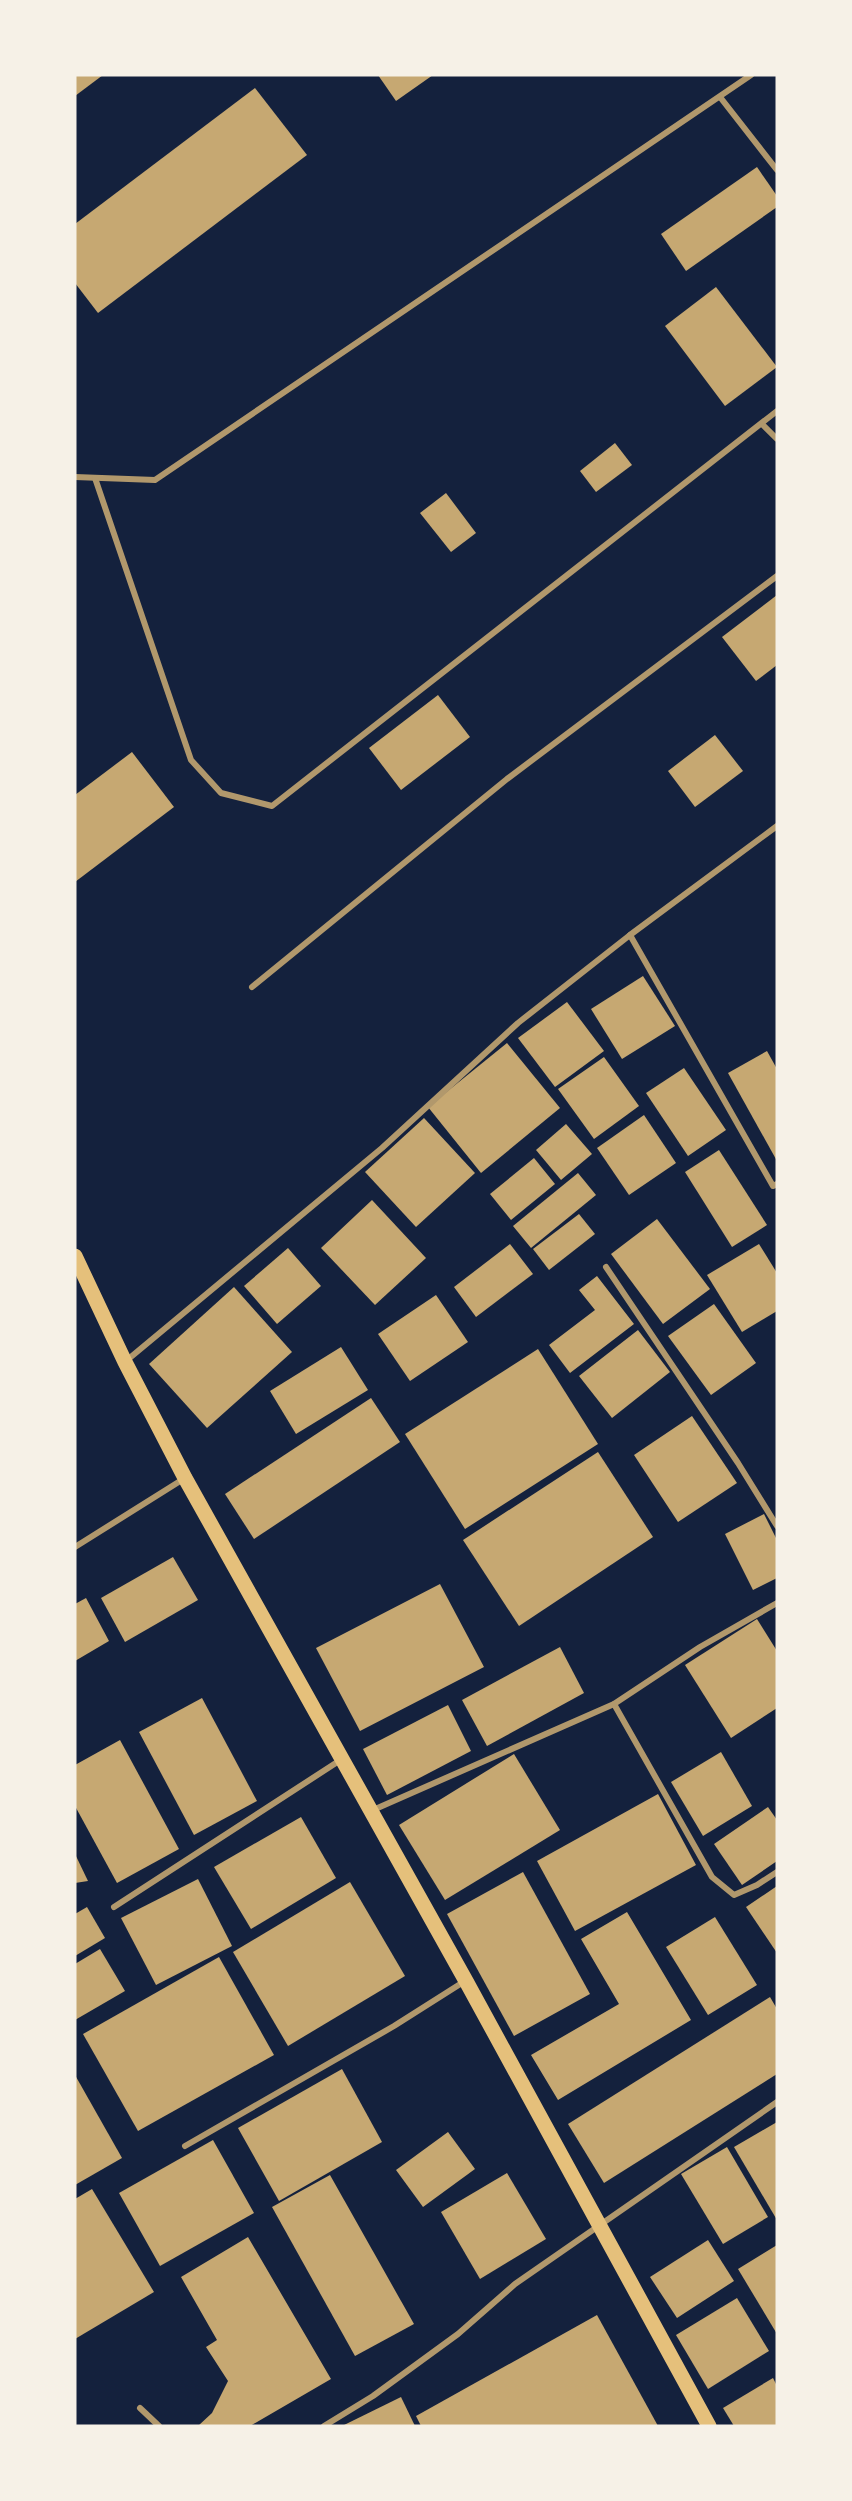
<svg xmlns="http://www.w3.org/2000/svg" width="852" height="2501" font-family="'DM Sans',sans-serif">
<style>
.building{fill:#c6a872}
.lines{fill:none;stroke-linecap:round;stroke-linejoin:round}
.minor{stroke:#b1986c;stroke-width:6}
.primary{stroke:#e5c07b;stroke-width:15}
</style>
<rect width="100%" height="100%" fill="#14213d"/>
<g class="building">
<polygon points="75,75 103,75 75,96"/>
<polygon points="378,75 433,75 396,101"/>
<polygon points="255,88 307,155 98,313 75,283 75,224"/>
<polygon points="757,167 777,196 777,207 686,271 661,234"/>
<polygon points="716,287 777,367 725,406 665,326"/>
<polygon points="615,443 632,465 596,492 580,471"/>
<polygon points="446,493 476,533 451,552 420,513"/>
<polygon points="777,595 777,665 756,681 722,637"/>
<polygon points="438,695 470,737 401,790 369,748"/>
<polygon points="715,735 743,771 695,807 668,771"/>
<polygon points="132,752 174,807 75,882 75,795"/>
<polygon points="643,976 675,1026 622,1059 591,1009"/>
<polygon points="567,1002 604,1051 555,1087 518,1038"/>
<polygon points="507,1043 560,1108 481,1173 428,1107"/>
<polygon points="767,1051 777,1069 777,1161 728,1073"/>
<polygon points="604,1057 639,1106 594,1139 558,1089"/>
<polygon points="684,1068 726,1130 688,1156 646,1093"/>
<polygon points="644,1115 676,1163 629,1195 597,1148"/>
<polygon points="424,1118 475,1173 416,1227 365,1172"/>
<polygon points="566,1124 592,1154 561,1180 536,1150"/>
<polygon points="719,1150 767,1225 732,1247 685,1172"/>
<polygon points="534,1158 555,1184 511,1220 490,1194"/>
<polygon points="578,1173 596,1195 531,1248 513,1226"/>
<polygon points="372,1200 426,1258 375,1305 321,1248"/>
<polygon points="579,1214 595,1234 549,1270 533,1249"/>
<polygon points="657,1219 710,1289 663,1324 611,1254"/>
<polygon points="510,1244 533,1274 476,1317 454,1287"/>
<polygon points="759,1244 777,1273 777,1311 742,1332 707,1275"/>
<polygon points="288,1248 321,1286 277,1324 244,1286"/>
<polygon points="597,1276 634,1324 570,1373 549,1345 595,1310 579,1290"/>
<polygon points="234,1287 292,1352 207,1428 149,1364"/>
<polygon points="436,1295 468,1342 410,1381 378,1334"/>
<polygon points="714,1304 756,1363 711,1395 668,1336"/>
<polygon points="638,1330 670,1372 612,1418 579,1376"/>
<polygon points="341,1347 368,1390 296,1434 270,1391"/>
<polygon points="538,1349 598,1444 465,1529 405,1434"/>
<polygon points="371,1398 400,1442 254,1539 225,1494"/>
<polygon points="692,1416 737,1483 678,1522 634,1455"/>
<polygon points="598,1452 653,1537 519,1626 463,1540"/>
<polygon points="764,1514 777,1540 777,1578 753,1590 725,1534"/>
<polygon points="173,1557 198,1600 125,1642 101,1598"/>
<polygon points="440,1584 484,1667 360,1731 316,1648"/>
<polygon points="86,1598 109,1641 75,1661 75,1604"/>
<polygon points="757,1619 777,1651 777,1708 731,1738 685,1665"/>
<polygon points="560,1647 584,1693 487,1746 462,1700"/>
<polygon points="202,1698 257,1801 194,1835 139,1732"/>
<polygon points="448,1705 471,1751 387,1795 363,1749"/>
<polygon points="120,1740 179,1849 117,1883 75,1806 75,1765"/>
<polygon points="721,1752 752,1806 703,1836 671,1782"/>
<polygon points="514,1754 560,1830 445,1900 399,1825"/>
<polygon points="658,1794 696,1865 575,1931 537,1861"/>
<polygon points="768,1807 777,1820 777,1861 742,1885 714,1844"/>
<polygon points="301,1817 336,1878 251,1929 214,1867"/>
<polygon points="75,1854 88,1881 75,1883"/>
<polygon points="523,1872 590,1994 514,2036 447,1914"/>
<polygon points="198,1879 232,1946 156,1985 121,1918"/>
<polygon points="350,1882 405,1976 288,2046 233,1952"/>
<polygon points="777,1886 777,1953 746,1907"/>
<polygon points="87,1907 105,1938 75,1956 75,1914"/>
<polygon points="627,1912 691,2020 558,2100 531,2055 619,2004 581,1939"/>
<polygon points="715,1917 757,1985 708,2015 666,1947"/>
<polygon points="100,1949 125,1991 75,2020 75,1964"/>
<polygon points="219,1957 274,2055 138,2131 83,2034"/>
<polygon points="770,1997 777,2009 777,2074 604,2183 568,2124"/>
<polygon points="342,2069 382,2142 279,2201 238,2128"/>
<polygon points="75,2075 122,2158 75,2185"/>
<polygon points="777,2122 777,2220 734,2147"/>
<polygon points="448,2132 475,2169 423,2207 396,2170"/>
<polygon points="213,2140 254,2213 160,2266 119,2193"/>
<polygon points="727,2147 768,2217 723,2244 681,2174"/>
<polygon points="507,2173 546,2239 480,2279 441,2212"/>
<polygon points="330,2175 414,2324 355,2356 272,2207"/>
<polygon points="92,2189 154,2292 75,2339 75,2199"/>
<polygon points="248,2237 331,2379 250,2426 198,2426 212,2413 228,2381 206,2347 217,2340 181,2277"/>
<polygon points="708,2240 734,2281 677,2318 650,2277"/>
<polygon points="777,2245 777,2334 738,2269"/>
<polygon points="737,2298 769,2351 708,2389 676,2335"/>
<polygon points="597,2315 658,2426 421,2426 416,2416"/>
<polygon points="773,2378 777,2386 777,2426 734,2426 723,2408"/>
<polygon points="401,2397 415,2426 342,2426"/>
</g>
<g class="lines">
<g class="minor">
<polyline points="720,97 777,170"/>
<polyline points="762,424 777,439"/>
<polyline points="75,477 155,480 751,75"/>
<polyline points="95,478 191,760 221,793 272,806 777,411"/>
<polyline points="630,935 773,1186 777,1184"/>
<polyline points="252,987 507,779 777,576"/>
<polyline points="606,1267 738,1463 777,1526"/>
<polyline points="126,1361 382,1148 518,1023 630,935 777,826"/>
<polyline points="75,1547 185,1478"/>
<polyline points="614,1704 712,1877 734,1895 757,1885 777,1872"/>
<polyline points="373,1810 614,1704 700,1647 777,1603"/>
<polyline points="114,1907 342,1759"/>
<polyline points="185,2146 394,2026 465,1981"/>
<polyline points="140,2408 159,2426"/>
<polyline points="324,2426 373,2396 458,2334 515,2284 777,2102"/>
</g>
<polyline class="primary" points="75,1256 125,1362 185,1478 466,1981 709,2426"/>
</g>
<rect width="852" height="2501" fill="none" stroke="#f6f1e7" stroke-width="153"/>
</svg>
